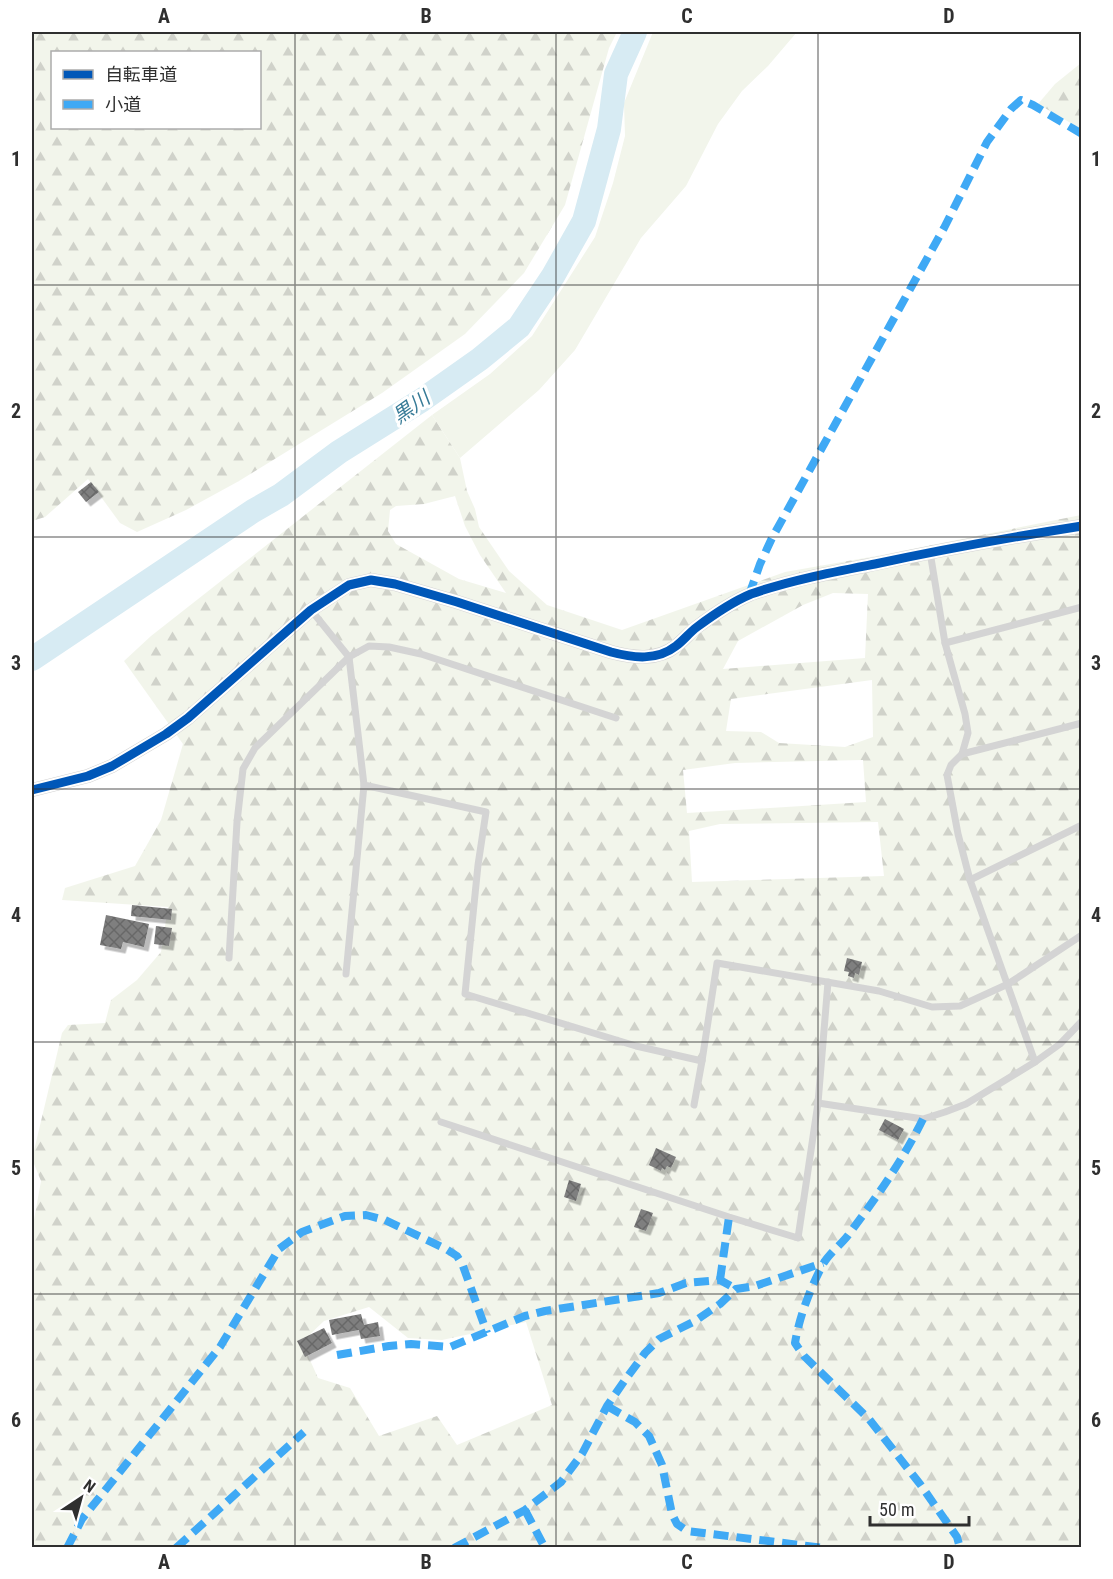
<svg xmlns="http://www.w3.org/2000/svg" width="1113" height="1579" font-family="'Roboto Condensed','Noto Sans JP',sans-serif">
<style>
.green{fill:#f2f5eb}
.forest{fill:url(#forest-firs);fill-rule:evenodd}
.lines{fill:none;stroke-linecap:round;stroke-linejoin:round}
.river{stroke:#d7ebf3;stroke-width:24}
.building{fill:url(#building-cross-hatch);filter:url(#shadow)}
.lane{stroke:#d4d4d4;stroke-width:7}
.street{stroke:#d4d4d4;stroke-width:14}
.quiet{stroke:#3fa9f5;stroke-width:8;stroke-dasharray:15 8;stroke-linecap:butt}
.cycleway-casing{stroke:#fff;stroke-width:13}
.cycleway{stroke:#0057b8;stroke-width:9}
.grid{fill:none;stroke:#2f2f2f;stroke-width:1.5;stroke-opacity:0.55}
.labels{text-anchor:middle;stroke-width:6;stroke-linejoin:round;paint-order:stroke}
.water-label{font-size:20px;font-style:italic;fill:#377b97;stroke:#fff}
.neatline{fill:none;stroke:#2f2f2f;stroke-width:2}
.grid-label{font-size:20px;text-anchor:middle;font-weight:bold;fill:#2f2f2f}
</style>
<defs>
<pattern id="forest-firs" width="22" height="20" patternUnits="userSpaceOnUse" patternTransform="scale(1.5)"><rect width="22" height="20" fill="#f2f5eb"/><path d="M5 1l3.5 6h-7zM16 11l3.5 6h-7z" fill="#d0d2ca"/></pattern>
<pattern id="building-cross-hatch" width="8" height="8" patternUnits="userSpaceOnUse" patternTransform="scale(1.5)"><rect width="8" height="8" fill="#7f7f7f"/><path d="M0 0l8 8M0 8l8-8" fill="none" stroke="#686868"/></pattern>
<filter id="shadow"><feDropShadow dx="4.5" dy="4.5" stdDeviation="0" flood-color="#0004"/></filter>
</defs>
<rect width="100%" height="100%" fill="#fff"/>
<polygon class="green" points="653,32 797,32 768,66 742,91 718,124 686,186 641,238 575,350 539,390 460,458 432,415 490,374 532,336 595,237 613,183 625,136 624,103"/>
<g class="forest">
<path d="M32,32h585l-8,16 -44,157 -41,68 -59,61 -83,59 -143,88 -53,29 -49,22 -17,-9 -32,-44 -43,38 -13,4zM52,52h208v76h-208z"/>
<polygon points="1081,63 1081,129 1038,104 1055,84"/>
<path d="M432,415l28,43 7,33 8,18 4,18 30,44 38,34 75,25 163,-58 97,-17 199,-40v1032h-1049v-316l9,-50 -9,-22 30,-126 6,-8 37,-2 6,-23 26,-20 24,-28 7,-45 -106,-7 3,-12 70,-22 26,-46 22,-76 -59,-83 27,-25zM455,496l10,30 15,29 26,38 -47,-14 -63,-35 -8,-13 2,-21 6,-4 28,-2zM833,593l35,1 -3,64 -142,11 15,-28 65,-36zM872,680l1,57 -28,10 -66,-4 -18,-11 -35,-1 5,-32zM863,760l3,42 -179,11 -4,-43 52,-7zM878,822l6,54 -192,6 -3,-51 31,-7zM369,1307l39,31 34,2 84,-18 26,83 -95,40 -20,-29 -58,20 -29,-48 -32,-10 -16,-36 22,-21z"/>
</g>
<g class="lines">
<polyline class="river" points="32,659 253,511 281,495 339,452 422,400 480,359 519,327 553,276 584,221 609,129 616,74 635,32"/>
</g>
<g class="building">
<polygon points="91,482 99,492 86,502 78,492"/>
<polygon points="132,905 172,909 171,920 131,916"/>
<polygon points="106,915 149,924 144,947 123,942 121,949 100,945"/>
<polygon points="156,926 172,928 169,946 154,944"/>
<polygon points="847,958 862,962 859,975 855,973 854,978 848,976 849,972 844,971"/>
<polygon points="885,1119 904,1129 898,1140 879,1130"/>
<polygon points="656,1148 676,1157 671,1168 667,1166 665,1170 662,1168 661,1171 649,1165"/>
<polygon points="569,1180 581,1184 576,1201 564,1197"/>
<polygon points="641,1209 653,1213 646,1231 634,1227"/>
<polygon points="361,1314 364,1325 378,1322 380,1336 361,1339 359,1330 332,1335 329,1320"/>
<polygon points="324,1328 332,1343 305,1357 297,1341"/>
</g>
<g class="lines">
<g class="lane">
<polyline points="930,552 945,643 965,714 968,733 962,754 951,765 947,775 958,834 970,880 1035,1062"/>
<polyline points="311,610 349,657 364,785 486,812 478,865 465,994 636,1046 702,1061 717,963 879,991 932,1007 960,1006 1008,984 1082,935"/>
<polyline points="945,643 1082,607"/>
<polyline points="962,754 1082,723"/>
<polyline points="970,880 1082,825"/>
<polyline points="229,958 237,822 243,769 255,748 349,657 369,646 389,647 421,654 616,718"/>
<polyline points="346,974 364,785"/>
<polyline points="828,982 818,1103 923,1119 945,1112 966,1104 1035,1062 1060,1044 1082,1021"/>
<polyline points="694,1105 702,1061"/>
<polyline points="441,1122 729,1217 798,1238 818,1103"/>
</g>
<path class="street" d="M32,790l56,-14 24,-10 54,-32 22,-16 123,-108 38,-25 22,-5 24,4 62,18 154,50c22,6 46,9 65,-6 8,-6 13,-13 21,-19 16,-12 35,-25 54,-33 40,-14 83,-22 124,-30 69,-15 137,-27 207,-38"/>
<g class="quiet">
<polyline points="749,595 760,564 772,538 944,228 987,142 1011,109 1021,100 1033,105 1082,134"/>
<path d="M923,1119c-20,41 -47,79 -74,115 -8,11 -21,20 -27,32 -12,23 -23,52 -27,77l9,13 65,63 51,65 37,53 3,11"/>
<polyline points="720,1280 729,1217"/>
<polyline points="337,1355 389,1346 411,1344 450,1347 525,1316 545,1311 659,1293 686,1283 720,1280 736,1289"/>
<polyline points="607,1406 635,1422 649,1436 662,1465 672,1514 677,1524 687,1531 824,1548"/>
<polyline points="525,1510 545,1548"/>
<polyline points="67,1548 82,1519 220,1347 279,1249 302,1232 345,1216 366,1215 385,1220 446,1249 457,1256 463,1266 487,1333"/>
<polyline points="176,1548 304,1432"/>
<polyline points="454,1548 525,1510 561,1482 582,1454 607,1406 625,1380 645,1353 659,1339 695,1321 720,1304 736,1289 755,1286 823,1263"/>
</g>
<g class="cycleway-casing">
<path id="cycleway" d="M32,790l56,-14 24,-10 54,-32 22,-16 123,-108 38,-25 22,-5 24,4 62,18 154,50c22,6 46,9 65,-6 8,-6 13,-13 21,-19 16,-12 35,-25 54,-33 40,-14 83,-22 124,-30 69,-15 137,-27 207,-38"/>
</g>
<use href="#cycleway" class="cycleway"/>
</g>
<path class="grid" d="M295,32v1516M556,32v1516M818,32v1516M32,285h1050M32,537h1050M32,789h1050M32,1042h1050M32,1294h1050"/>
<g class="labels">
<g class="water-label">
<text transform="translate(411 407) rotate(-35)" y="7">黒川</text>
</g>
</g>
<rect width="1113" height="1579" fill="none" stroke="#ffffff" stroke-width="66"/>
<rect x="51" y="51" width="210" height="78" fill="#ffffff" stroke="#acacac" stroke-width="1.5"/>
<rect x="63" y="70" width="30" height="9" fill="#0057b8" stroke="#acacac" stroke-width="1.5"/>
<text x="105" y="81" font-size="18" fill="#2f2f2f">自転車道</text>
<rect x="63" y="100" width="30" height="9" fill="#3fa9f5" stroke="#acacac" stroke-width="1.5"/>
<text x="105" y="111" font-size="18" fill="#2f2f2f">小道</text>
<g transform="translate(81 1498) rotate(36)" stroke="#ffffff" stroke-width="4.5" paint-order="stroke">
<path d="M0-4.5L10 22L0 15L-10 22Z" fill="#2f2f2f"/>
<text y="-9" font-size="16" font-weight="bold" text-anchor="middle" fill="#2f2f2f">N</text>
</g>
<path d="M870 1516v9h99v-9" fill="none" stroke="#2f2f2f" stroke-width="3"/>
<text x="879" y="1516" font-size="18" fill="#2f2f2f" stroke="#ffffff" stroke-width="4.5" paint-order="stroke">50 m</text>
<rect x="33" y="33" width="1047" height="1513" class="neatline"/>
<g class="grid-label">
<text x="164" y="23">A</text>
<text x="426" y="23">B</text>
<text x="687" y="23">C</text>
<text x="949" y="23">D</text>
<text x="16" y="166">1</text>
<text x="1096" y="166">1</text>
<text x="16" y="418">2</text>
<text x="1096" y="418">2</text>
<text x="16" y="670">3</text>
<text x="1096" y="670">3</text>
<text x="16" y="922">4</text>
<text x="1096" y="922">4</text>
<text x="16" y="1175">5</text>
<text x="1096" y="1175">5</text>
<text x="16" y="1427">6</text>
<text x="1096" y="1427">6</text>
<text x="164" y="1569">A</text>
<text x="426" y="1569">B</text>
<text x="687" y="1569">C</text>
<text x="949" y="1569">D</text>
</g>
</svg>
